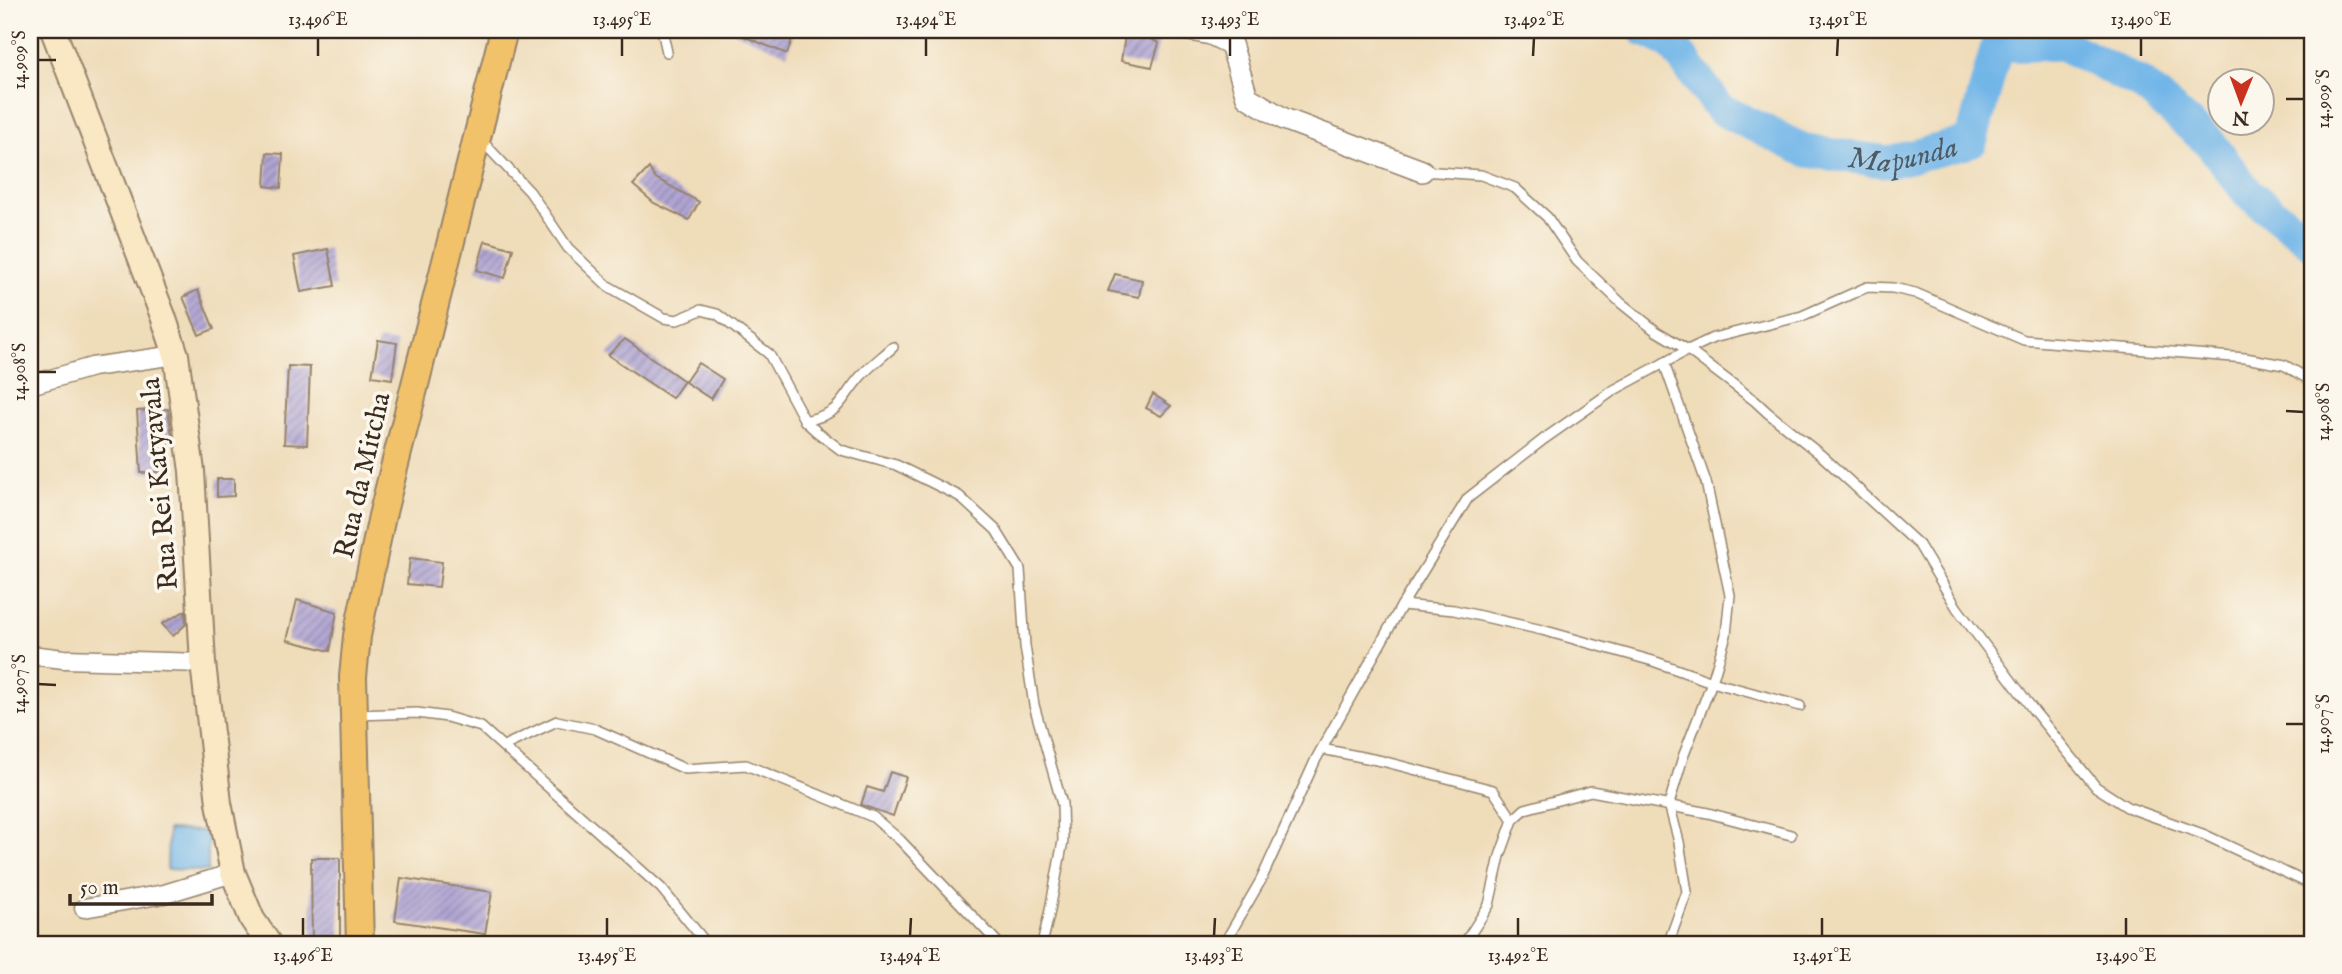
<svg xmlns="http://www.w3.org/2000/svg" width="2342" height="974" font-family="'IM FELL English',serif">
<style>
.water{fill:#72b6e8;stroke:#567083;stroke-width:2}
.lines{fill:none;stroke-linecap:round;stroke-linejoin:round}
.river{stroke:#72b6e8;stroke-width:33}
.building{fill:url(#building-hatch)}
.service-casing{stroke:#95836c;stroke-width:12}
.minor-casing{stroke:#95836c;stroke-width:21}
.tertiary-casing{stroke:#95836c;stroke-width:24}
.secondary-casing{stroke:#95836c;stroke-width:28}
.primary-casing{stroke:#95836c;stroke-width:30}
.service{stroke:#fff;stroke-width:9}
.minor{stroke:#fff;stroke-width:18}
.tertiary{stroke:#fff;stroke-width:21}
.secondary{stroke:#fae7c3;stroke-width:24}
.primary{stroke:#f2c26a;stroke-width:26}
.ticks{fill:none;stroke:#3b2a1e;stroke-width:2.5}
.labels{text-anchor:middle;stroke-width:7;stroke-linejoin:round;paint-order:stroke}
.street-label{font-size:28px;fill:#3b2a1e;stroke:#fbf7ec}
.water-label{font-size:30px;font-style:italic;fill:#4e5b65;stroke:#fbf7ec}
.neatline{fill:none;stroke:#3b2a1e;stroke-width:2.5}
.ticks-label{font-size:18px;text-anchor:middle;fill:#3b2a1e}
</style>
<defs>
<pattern id="building-hatch" width="6" height="6" patternUnits="userSpaceOnUse" patternTransform="scale(1.75)"><rect width="6" height="6" fill="#b0a5d3"/><path d="M-1 1l2-2M0 6l6-6M5 7l2-2" fill="none" stroke="#9087ab"/></pattern>
</defs>
<rect width="100%" height="100%" fill="#fbf7ec"/>
<filter id="ink" filterUnits="userSpaceOnUse"><feTurbulence type="fractalNoise" baseFrequency=".0143" numOctaves="2"/><feDisplacementMap in="SourceGraphic" scale="14" xChannelSelector="R" yChannelSelector="G"/><feConvolveMatrix kernelMatrix="1 2 1 2 8 2 1 2 1" color-interpolation-filters="sRGB"/></filter>
<filter id="wash" filterUnits="userSpaceOnUse"><feTurbulence type="fractalNoise" baseFrequency=".00686" numOctaves="4" result="noise"/><feDisplacementMap in="SourceGraphic" scale="28" xChannelSelector="R" yChannelSelector="G"/><feGaussianBlur stdDeviation="1.57" result="paint"/><feColorMatrix in="noise" values="0 0 0 0 0 0 0 0 0 0 0 0 0 0 0 0 0 1.4 0 .05"/><feComposite in="paint" operator="in"/></filter>
<g filter="url(#wash)">
<rect width="100%" height="100%" fill="#efdcb9"/>
<polygon class="water" points="168,830 208,831 208,871 167,869"/>
<g class="lines">
<path class="river" id="s1" d="M1644,30l27,13 49,66 86,42 83,11 82,-20 26,-96 65,-2 81,41 67,58 38,50 64,50"/>
</g>
<g id="blocks">
<g class="building">
<polygon points="729,30 772,30 793,36 787,54"/>
<polygon points="1126,30 1132,30 1159,43 1152,67 1121,61"/>
<polygon points="267,153 283,154 281,188 265,186"/>
<polygon points="649,168 654,177 699,202 689,220 654,203 633,185"/>
<polygon points="485,241 513,249 505,278 477,270"/>
<polygon points="328,249 335,286 301,292 294,256"/>
<polygon points="1115,274 1142,280 1139,297 1108,291"/>
<polygon points="198,290 214,329 199,335 183,297"/>
<polygon points="625,339 684,381 672,398 608,355"/>
<polygon points="378,340 397,343 392,379 372,376"/>
<polygon points="698,363 723,379 711,399 685,382"/>
<polygon points="288,366 310,367 307,445 284,444"/>
<polygon points="1153,394 1171,406 1161,416 1146,408"/>
<polygon points="168,409 172,436 168,436 171,471 141,473 137,411"/>
<polygon points="217,479 234,479 234,496 217,497"/>
<polygon points="410,558 442,562 439,587 407,584"/>
<polygon points="297,600 337,612 330,651 287,640"/>
<polygon points="185,611 186,624 173,636 162,624"/>
<polygon points="890,772 906,777 893,816 861,805 867,787 883,792"/>
<polygon points="311,858 340,858 340,944 312,944"/>
<polygon points="401,878 492,892 485,934 395,921"/>
</g>
</g>
</g>
<g filter="url(#ink)">
<use href="#blocks" fill-opacity="0" stroke="#95836c" stroke-width="2"/>
<g class="lines">
<g class="service-casing">
<g id="service">
<polyline points="662,30 667,52"/>
<polyline points="482,141 530,192 568,248 608,286 664,318 677,320 701,310 717,314 769,354 805,421 817,432 841,450 896,465 959,496 996,530 1020,569 1025,646 1034,705 1062,804 1063,841 1049,915 1042,944"/>
<polyline points="1422,171 1481,175 1515,188 1547,217 1577,261 1621,303 1656,331 1688,350 1755,401 1768,413 1821,455 1919,545 1957,608 2034,711 2096,787 2127,807 2205,835 2312,885"/>
<polyline points="1664,363 1706,482 1730,595 1726,635 1712,682 1683,757 1669,804 1679,842 1687,892 1668,944"/>
<path d="M805,421c38,-9 32,-17 55,-44 10,-11 22,-20 33,-30"/>
<polyline points="1402,605 1454,610 1542,630 1653,661 1712,682 1800,706"/>
<polyline points="356,715 417,713 447,717 481,727 661,888 707,944"/>
<polyline points="504,746 557,721 595,729 685,769 746,765 873,817 900,840 999,944"/>
<polyline points="1322,749 1382,761 1493,790 1513,820"/>
<polyline points="1224,944 1261,880 1316,759 1402,605 1468,498 1544,439 1614,390 1688,350 1713,338 1802,316 1867,287 1893,288 1915,293 2024,340 2245,358 2284,365 2312,381"/>
<polyline points="1464,944 1489,905 1500,856 1513,820 1525,809 1591,791 1708,813 1791,835"/>
</g>
</g>
<g class="minor-casing">
<g id="minor">
<polyline points="30,385 92,367 176,355"/>
<polyline points="30,655 64,659 203,663"/>
<polyline points="84,908 164,894 233,873"/>
</g>
</g>
<g class="tertiary-casing">
<polyline id="tertiary" points="1190,30 1211,34 1231,44 1247,97 1284,119 1422,171"/>
</g>
<g class="secondary-casing">
<polyline id="secondary" points="53,30 163,316 176,355 192,471 203,663 219,803 233,873 252,919 269,944"/>
</g>
<g class="primary-casing">
<polyline id="primary" points="360,944 353,677 357,636 382,516 504,30"/>
</g>
<use href="#service" class="service"/>
<use href="#minor" class="minor"/>
<use href="#tertiary" class="tertiary"/>
<use href="#secondary" class="secondary"/>
<use href="#primary" class="primary"/>
</g>
</g>
<path class="ticks" d="M318,56v-18M622,56v-18M926,56v-18M1230,56v-18M1533,56l1,-18M1837,56l1,-18M2141,56v-18M38,60h18M2286,99h18M38,372h18M2286,411l18,1M38,684l18,1M2286,724h18M303,936v-18M607,936v-18M910,936l1,-18M1214,936l1,-18M1518,936v-18M1822,936v-18M2126,936v-18"/>
<g class="labels">
<g class="street-label">
<text transform="translate(361 475) rotate(-77)" y="10">Rua da Mitcha</text>
<text transform="translate(158 484) rotate(-95)" y="10">Rua Rei Katyavala</text>
</g>
<g class="water-label">
<text dy="10" stroke="none"><textPath href="#s1" startOffset="306">Mapunda</textPath></text>
</g>
</g>
<rect width="2342" height="974" fill="none" stroke="#fbf7ec" stroke-width="77"/>
<g transform="translate(2241 102) rotate(181)"><circle r="33" fill="#fbf7ec" stroke="#aea59a" stroke-width="2"/>
<path d="M0-5L12 26L0 18L-12 26Z" fill="#c8321e"/>
<text y="-10" font-size="19" font-weight="bold" text-anchor="middle" fill="#3b2a1e">N</text>
</g>
<path d="M70 894v10h142v-10" fill="none" stroke="#3b2a1e" stroke-width="3.5"/>
<text x="80" y="894" font-size="21" fill="#3b2a1e" stroke="#fbf7ec" stroke-width="5" paint-order="stroke">50 m</text>
<rect x="38" y="38" width="2266" height="898" class="neatline"/>
<g class="ticks-label">
<text x="318" y="25">13.496°E</text>
<text x="622" y="25">13.495°E</text>
<text x="926" y="25">13.494°E</text>
<text x="1230" y="25">13.493°E</text>
<text x="1534" y="25">13.492°E</text>
<text x="1838" y="25">13.491°E</text>
<text x="2141" y="25">13.490°E</text>
<text transform="translate(19 60) rotate(-90)" y="6">14.909°S</text>
<text transform="translate(2323 99) rotate(-90)" y="6">14.909°S</text>
<text transform="translate(19 372) rotate(-90)" y="6">14.908°S</text>
<text transform="translate(2323 412) rotate(-90)" y="6">14.908°S</text>
<text transform="translate(19 684) rotate(-90)" y="6">14.907°S</text>
<text transform="translate(2323 724) rotate(-90)" y="6">14.907°S</text>
<text x="303" y="961">13.496°E</text>
<text x="607" y="961">13.495°E</text>
<text x="910" y="961">13.494°E</text>
<text x="1214" y="961">13.493°E</text>
<text x="1518" y="961">13.492°E</text>
<text x="1822" y="961">13.491°E</text>
<text x="2126" y="961">13.490°E</text>
</g>
</svg>
